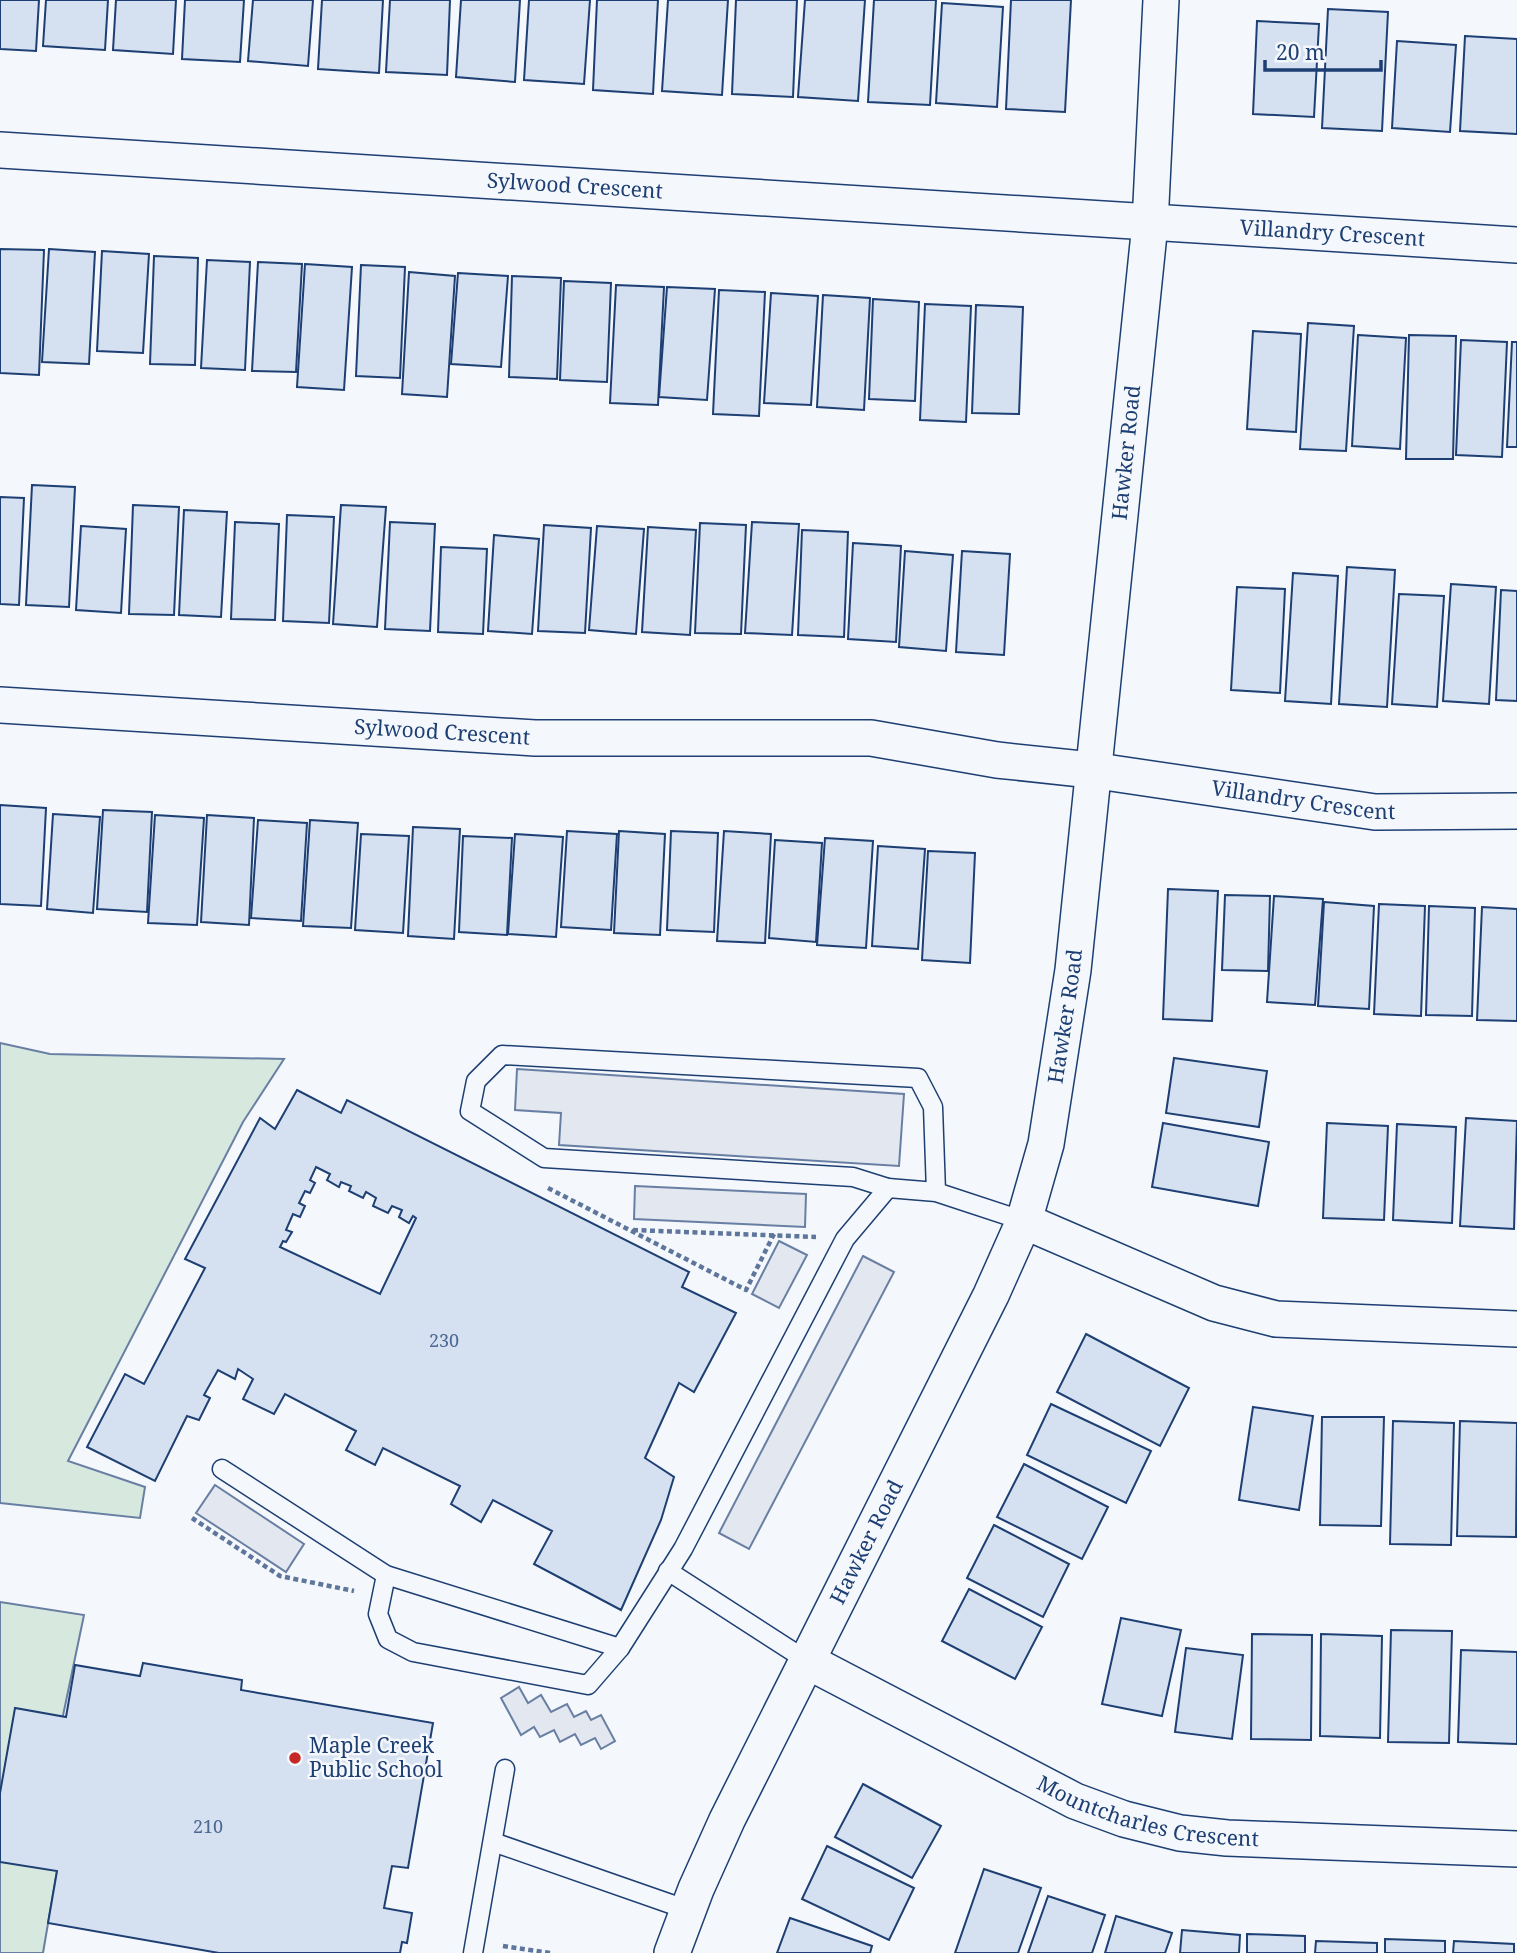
<svg xmlns="http://www.w3.org/2000/svg" width="1517" height="1953" font-family="'Noto Serif',serif">
<style>
.green{fill:#d7e8df;stroke:#687fa3;stroke-width:2}
.parking{fill:#e3e8f0;stroke:#687fa3;stroke-width:2}
.building{fill:#d5e0f0;stroke:#1d3f73;stroke-width:2;fill-rule:evenodd}
.lines{fill:none;stroke-linecap:round;stroke-linejoin:round}
.service-casing{stroke:#1d3f73;stroke-width:21}
.minor-casing{stroke:#1d3f73;stroke-width:38}
.path{stroke:#5e769c;stroke-width:4.5;stroke-dasharray:5 3.5;stroke-linecap:butt}
.service{stroke:#f4f7fb;stroke-width:18}
.minor{stroke:#f4f7fb;stroke-width:35}
.poi-dot{fill:#c62828;stroke:#f4f7fb;stroke-width:2.5}
.labels{text-anchor:middle;stroke-width:5;stroke-linejoin:round;paint-order:stroke}
.number-label{font-size:18px;fill:#4b6792}
.street-label{font-size:21px;fill:#1d3f73;stroke:#f4f7fb}
.poi-label{font-size:21px;fill:#1d3f73;stroke:#f4f7fb;text-anchor:start}
</style>
<rect width="100%" height="100%" fill="#f4f7fb"/>
<g class="green">
<polygon points="0,1043 50,1054 284,1059 243,1122 68,1461 145,1487 140,1518 0,1503"/>
<polygon points="0,1602 84,1615 56,1749 77,1753 43,1953 0,1953"/>
</g>
<g class="parking">
<polygon points="517,1069 904,1094 899,1166 559,1145 561,1113 515,1110"/>
<polygon points="635,1186 806,1194 805,1227 634,1219"/>
<polygon points="779,1241 807,1255 779,1308 752,1294"/>
<polygon points="863,1256 894,1272 749,1549 719,1533"/>
<polygon points="215,1485 304,1544 286,1572 196,1513"/>
<polygon points="519,1687 528,1703 541,1695 551,1712 567,1704 574,1717 586,1711 591,1720 601,1715 615,1741 601,1749 595,1738 581,1745 575,1734 560,1742 554,1730 540,1737 534,1727 521,1735 501,1698"/>
</g>
<g class="building">
<polygon points="0,0 39,0 36,51 0,49"/>
<polygon points="46,0 108,0 105,50 43,46"/>
<polygon points="116,0 176,0 173,54 113,50"/>
<polygon points="185,0 244,0 240,62 182,59"/>
<polygon points="253,0 313,0 308,66 248,61"/>
<polygon points="322,0 383,0 379,73 318,69"/>
<polygon points="390,0 450,0 447,75 386,72"/>
<polygon points="461,0 520,0 515,82 456,77"/>
<polygon points="529,0 590,0 584,84 524,80"/>
<polygon points="597,0 658,0 653,94 593,90"/>
<polygon points="668,0 728,0 722,95 662,91"/>
<polygon points="736,0 797,0 793,97 732,94"/>
<polygon points="805,0 865,0 858,101 798,97"/>
<polygon points="874,0 936,0 930,105 868,102"/>
<polygon points="1011,0 1071,0 1065,112 1006,109"/>
<polygon points="942,3 1003,7 997,107 936,103"/>
<polygon points="1328,9 1388,12 1382,131 1322,128"/>
<polygon points="1257,21 1319,24 1314,117 1253,114"/>
<polygon points="1465,36 1517,39 1517,134 1460,131"/>
<polygon points="1397,41 1456,45 1450,132 1392,128"/>
<polygon points="0,249 44,250 39,375 0,373"/>
<polygon points="49,249 95,252 89,364 42,362"/>
<polygon points="102,251 149,254 143,353 97,351"/>
<polygon points="154,256 198,258 195,365 150,364"/>
<polygon points="207,260 250,262 245,370 201,368"/>
<polygon points="258,262 302,264 296,372 252,371"/>
<polygon points="305,264 352,267 344,390 297,387"/>
<polygon points="361,265 405,267 400,378 356,376"/>
<polygon points="409,272 455,276 447,397 402,394"/>
<polygon points="458,273 508,276 501,367 451,364"/>
<polygon points="512,276 561,278 557,379 509,377"/>
<polygon points="564,281 611,283 607,382 560,380"/>
<polygon points="616,285 664,287 658,405 610,403"/>
<polygon points="667,287 715,289 707,400 659,397"/>
<polygon points="719,290 765,292 759,416 713,414"/>
<polygon points="771,293 818,296 811,405 764,403"/>
<polygon points="823,295 870,298 864,410 817,407"/>
<polygon points="873,299 919,302 915,401 869,399"/>
<polygon points="925,304 971,306 966,422 920,420"/>
<polygon points="976,305 1023,307 1019,414 972,413"/>
<polygon points="1308,323 1354,326 1346,451 1300,449"/>
<polygon points="1253,331 1301,334 1296,432 1247,429"/>
<polygon points="1358,335 1406,338 1400,449 1352,446"/>
<polygon points="1409,335 1456,336 1453,459 1406,459"/>
<polygon points="1461,340 1507,342 1502,457 1456,455"/>
<polygon points="1512,342 1517,342 1517,447 1507,447"/>
<polygon points="32,485 75,487 69,607 26,605"/>
<polygon points="0,497 24,498 19,605 0,604"/>
<polygon points="133,505 179,507 174,615 129,614"/>
<polygon points="341,505 386,507 377,627 333,624"/>
<polygon points="184,510 227,512 221,617 179,615"/>
<polygon points="287,515 334,517 329,623 283,621"/>
<polygon points="235,522 279,524 275,620 231,619"/>
<polygon points="390,522 435,524 430,631 385,629"/>
<polygon points="752,522 799,524 792,635 745,633"/>
<polygon points="700,523 746,525 741,634 695,633"/>
<polygon points="544,525 591,528 585,633 538,631"/>
<polygon points="81,526 126,529 121,613 76,610"/>
<polygon points="597,526 644,529 636,634 589,630"/>
<polygon points="648,527 696,530 690,635 642,632"/>
<polygon points="802,530 848,532 844,637 798,635"/>
<polygon points="494,535 539,539 532,634 488,631"/>
<polygon points="853,543 901,546 896,642 848,639"/>
<polygon points="441,547 487,549 483,634 438,632"/>
<polygon points="905,551 953,555 946,651 899,647"/>
<polygon points="962,551 1010,554 1004,655 956,652"/>
<polygon points="1347,567 1395,570 1387,707 1339,704"/>
<polygon points="1293,573 1338,576 1331,704 1285,701"/>
<polygon points="1451,584 1496,587 1489,704 1443,701"/>
<polygon points="1237,587 1285,589 1280,693 1231,690"/>
<polygon points="1501,590 1517,591 1517,701 1496,700"/>
<polygon points="1399,594 1444,596 1437,707 1392,704"/>
<polygon points="0,805 46,808 41,906 0,904"/>
<polygon points="103,810 152,812 147,912 97,909"/>
<polygon points="53,814 100,817 93,913 47,909"/>
<polygon points="155,815 204,818 197,925 148,923"/>
<polygon points="207,815 254,818 249,925 201,922"/>
<polygon points="258,820 307,823 301,921 251,918"/>
<polygon points="310,820 358,823 351,928 303,926"/>
<polygon points="413,827 460,829 454,939 408,936"/>
<polygon points="567,831 617,834 611,930 561,927"/>
<polygon points="619,831 665,834 660,935 614,933"/>
<polygon points="671,831 718,833 714,932 667,930"/>
<polygon points="724,831 771,834 765,943 717,941"/>
<polygon points="361,834 409,836 403,933 355,930"/>
<polygon points="515,834 563,837 556,937 508,934"/>
<polygon points="463,836 512,838 507,935 459,932"/>
<polygon points="825,838 873,841 866,948 817,945"/>
<polygon points="775,840 822,843 816,942 769,938"/>
<polygon points="878,846 925,849 918,949 872,946"/>
<polygon points="928,851 975,853 970,963 922,960"/>
<polygon points="1168,889 1218,891 1212,1021 1163,1019"/>
<polygon points="1225,895 1270,896 1268,971 1222,970"/>
<polygon points="1274,896 1323,899 1315,1005 1267,1002"/>
<polygon points="1324,902 1374,906 1369,1009 1318,1006"/>
<polygon points="1379,904 1425,906 1421,1016 1374,1014"/>
<polygon points="1429,906 1475,908 1472,1016 1426,1015"/>
<polygon points="1482,907 1517,909 1517,1021 1477,1020"/>
<polygon points="1174,1058 1267,1071 1259,1127 1166,1113"/>
<path d="M297,1090l44,23 6,-13 342,172 -7,15 54,26 -42,79 -15,-9 -34,75 29,19 -13,43 -40,90 -87,-46 18,-33 -59,-31 -12,22 -30,-18 9,-18 -77,-38 -8,17 -29,-15 10,-19 -71,-37 -11,20 -31,-15 10,-20 -15,-10 -3,10 -17,-9 -14,25 6,3 -11,22 -12,-4 -32,65 -68,-34 38,-73 19,10 61,-116 -20,-9 75,-141 15,11zM316,1167l14,7 -3,6 12,7 2,-5 10,4 -2,5 14,7 3,-6 10,6 -3,8 15,7 4,-7 10,4 -3,7 10,6 4,-7 3,2 -36,76 -100,-47 3,-6 3,1 6,-10 -6,-2 7,-16 7,3 5,-11 -6,-3 6,-12 5,2 5,-10 -5,-3z"/>
<polygon points="1466,1118 1517,1121 1514,1229 1460,1226"/>
<polygon points="1163,1123 1269,1142 1258,1206 1152,1187"/>
<polygon points="1327,1123 1388,1126 1384,1220 1323,1218"/>
<polygon points="1397,1124 1456,1127 1452,1223 1393,1220"/>
<polygon points="1086,1334 1189,1388 1160,1446 1057,1392"/>
<polygon points="1051,1404 1151,1451 1126,1503 1027,1455"/>
<polygon points="1253,1407 1313,1416 1299,1510 1239,1500"/>
<polygon points="1322,1417 1384,1417 1381,1526 1320,1525"/>
<polygon points="1393,1421 1454,1423 1451,1545 1390,1544"/>
<polygon points="1460,1421 1517,1423 1516,1537 1457,1536"/>
<polygon points="1024,1464 1108,1507 1082,1559 997,1517"/>
<polygon points="994,1525 1069,1564 1043,1617 967,1578"/>
<polygon points="969,1589 1042,1627 1015,1679 942,1641"/>
<polygon points="1121,1618 1181,1630 1162,1716 1102,1704"/>
<polygon points="1391,1630 1452,1631 1449,1743 1388,1742"/>
<polygon points="1252,1634 1312,1635 1311,1740 1251,1739"/>
<polygon points="1321,1634 1382,1636 1380,1738 1320,1736"/>
<polygon points="1186,1648 1243,1655 1232,1739 1175,1732"/>
<polygon points="1461,1650 1517,1652 1517,1744 1458,1742"/>
<polygon points="143,1663 242,1680 241,1690 433,1723 408,1868 392,1866 384,1908 412,1913 407,1943 402,1942 400,1953 219,1953 48,1923 57,1871 0,1862 0,1793 15,1708 66,1717 75,1665 140,1676"/>
<polygon points="863,1784 941,1826 912,1878 835,1837"/>
<polygon points="827,1846 914,1888 889,1940 802,1899"/>
<polygon points="984,1869 1041,1888 1018,1953 955,1953"/>
<polygon points="1048,1896 1105,1915 1092,1953 1028,1953"/>
<polygon points="1116,1916 1172,1933 1165,1953 1105,1953"/>
<polygon points="790,1918 872,1946 870,1953 777,1953"/>
<polygon points="1182,1930 1240,1935 1239,1953 1180,1953"/>
<polygon points="1247,1934 1305,1936 1305,1953 1247,1953"/>
<polygon points="1385,1939 1445,1941 1445,1953 1385,1953"/>
<polygon points="1316,1941 1377,1943 1377,1953 1315,1953"/>
<polygon points="1454,1941 1514,1944 1514,1953 1453,1953"/>
</g>
<g class="lines">
<g class="service-casing">
<g id="service">
<polyline points="936,1192 933,1107 918,1078 502,1055 476,1081 470,1111 544,1158 853,1177 888,1188 936,1192 1024,1221"/>
<polyline points="222,1469 386,1575 620,1648 683,1549 845,1239 888,1188"/>
<polyline points="668,1571 809,1662"/>
<polyline points="386,1575 378,1614 388,1639 413,1652 588,1685 620,1648"/>
<polyline points="493,1842 688,1910"/>
<polyline points="473,1953 505,1769"/>
</g>
</g>
<g class="minor-casing">
<g id="minor">
<path id="s1" d="M0,150l1517,95"/>
<path id="s2" d="M0,705l535,33h336l126,22 94,10 284,42 142,-1"/>
<polyline points="1024,1221 1214,1303 1276,1319 1517,1329"/>
<path id="s3" d="M809,1662l266,139 49,18 56,14 47,5 290,11"/>
<path id="s4" d="M672,1953l24,-64 31,-69 264,-525 33,-74 22,-77 27,-174 77,-746 11,-224"/>
</g>
</g>
<g class="path">
<polyline points="548,1188 746,1290 774,1234"/>
<polyline points="633,1230 816,1237"/>
<polyline points="192,1518 280,1576 354,1591"/>
<polyline points="503,1946 551,1953"/>
</g>
<use href="#service" class="service"/>
<use href="#minor" class="minor"/>
</g>
<circle class="poi-dot" cx="295" cy="1758" r="7"/>
<g class="labels">
<g class="number-label">
<text x="444" y="1347">230</text>
<text x="208" y="1833">210</text>
</g>
<g class="street-label">
<text dy="7" stroke="none"><textPath href="#s1" startOffset="576">Sylwood Crescent</textPath></text>
<text dy="7" stroke="none"><textPath href="#s1" startOffset="1335">Villandry Crescent</textPath></text>
<text dy="7" stroke="none"><textPath href="#s4" startOffset="1589">Hawker Road</textPath></text>
<text dy="7" stroke="none"><textPath href="#s2" startOffset="443">Sylwood Crescent</textPath></text>
<text dy="7" stroke="none"><textPath href="#s2" startOffset="1309">Villandry Crescent</textPath></text>
<text dy="7" stroke="none"><textPath href="#s4" startOffset="1022">Hawker Road</textPath></text>
<text dy="7" stroke="none"><textPath href="#s4" startOffset="455">Hawker Road</textPath></text>
<text dy="7" stroke="none"><textPath href="#s3" startOffset="374">Mountcharles Crescent</textPath></text>
</g>
<g class="poi-label">
<text x="309" y="1753">Maple Creek<tspan x="309" dy="24">Public School</tspan></text>
</g>
</g>
<path d="M1265 60v10h116v-10" fill="none" stroke="#1d3f73" stroke-width="3.5"/>
<text x="1276" y="60" font-size="21" fill="#1d3f73" stroke="#f4f7fb" stroke-width="5" paint-order="stroke">20 m</text>
</svg>
